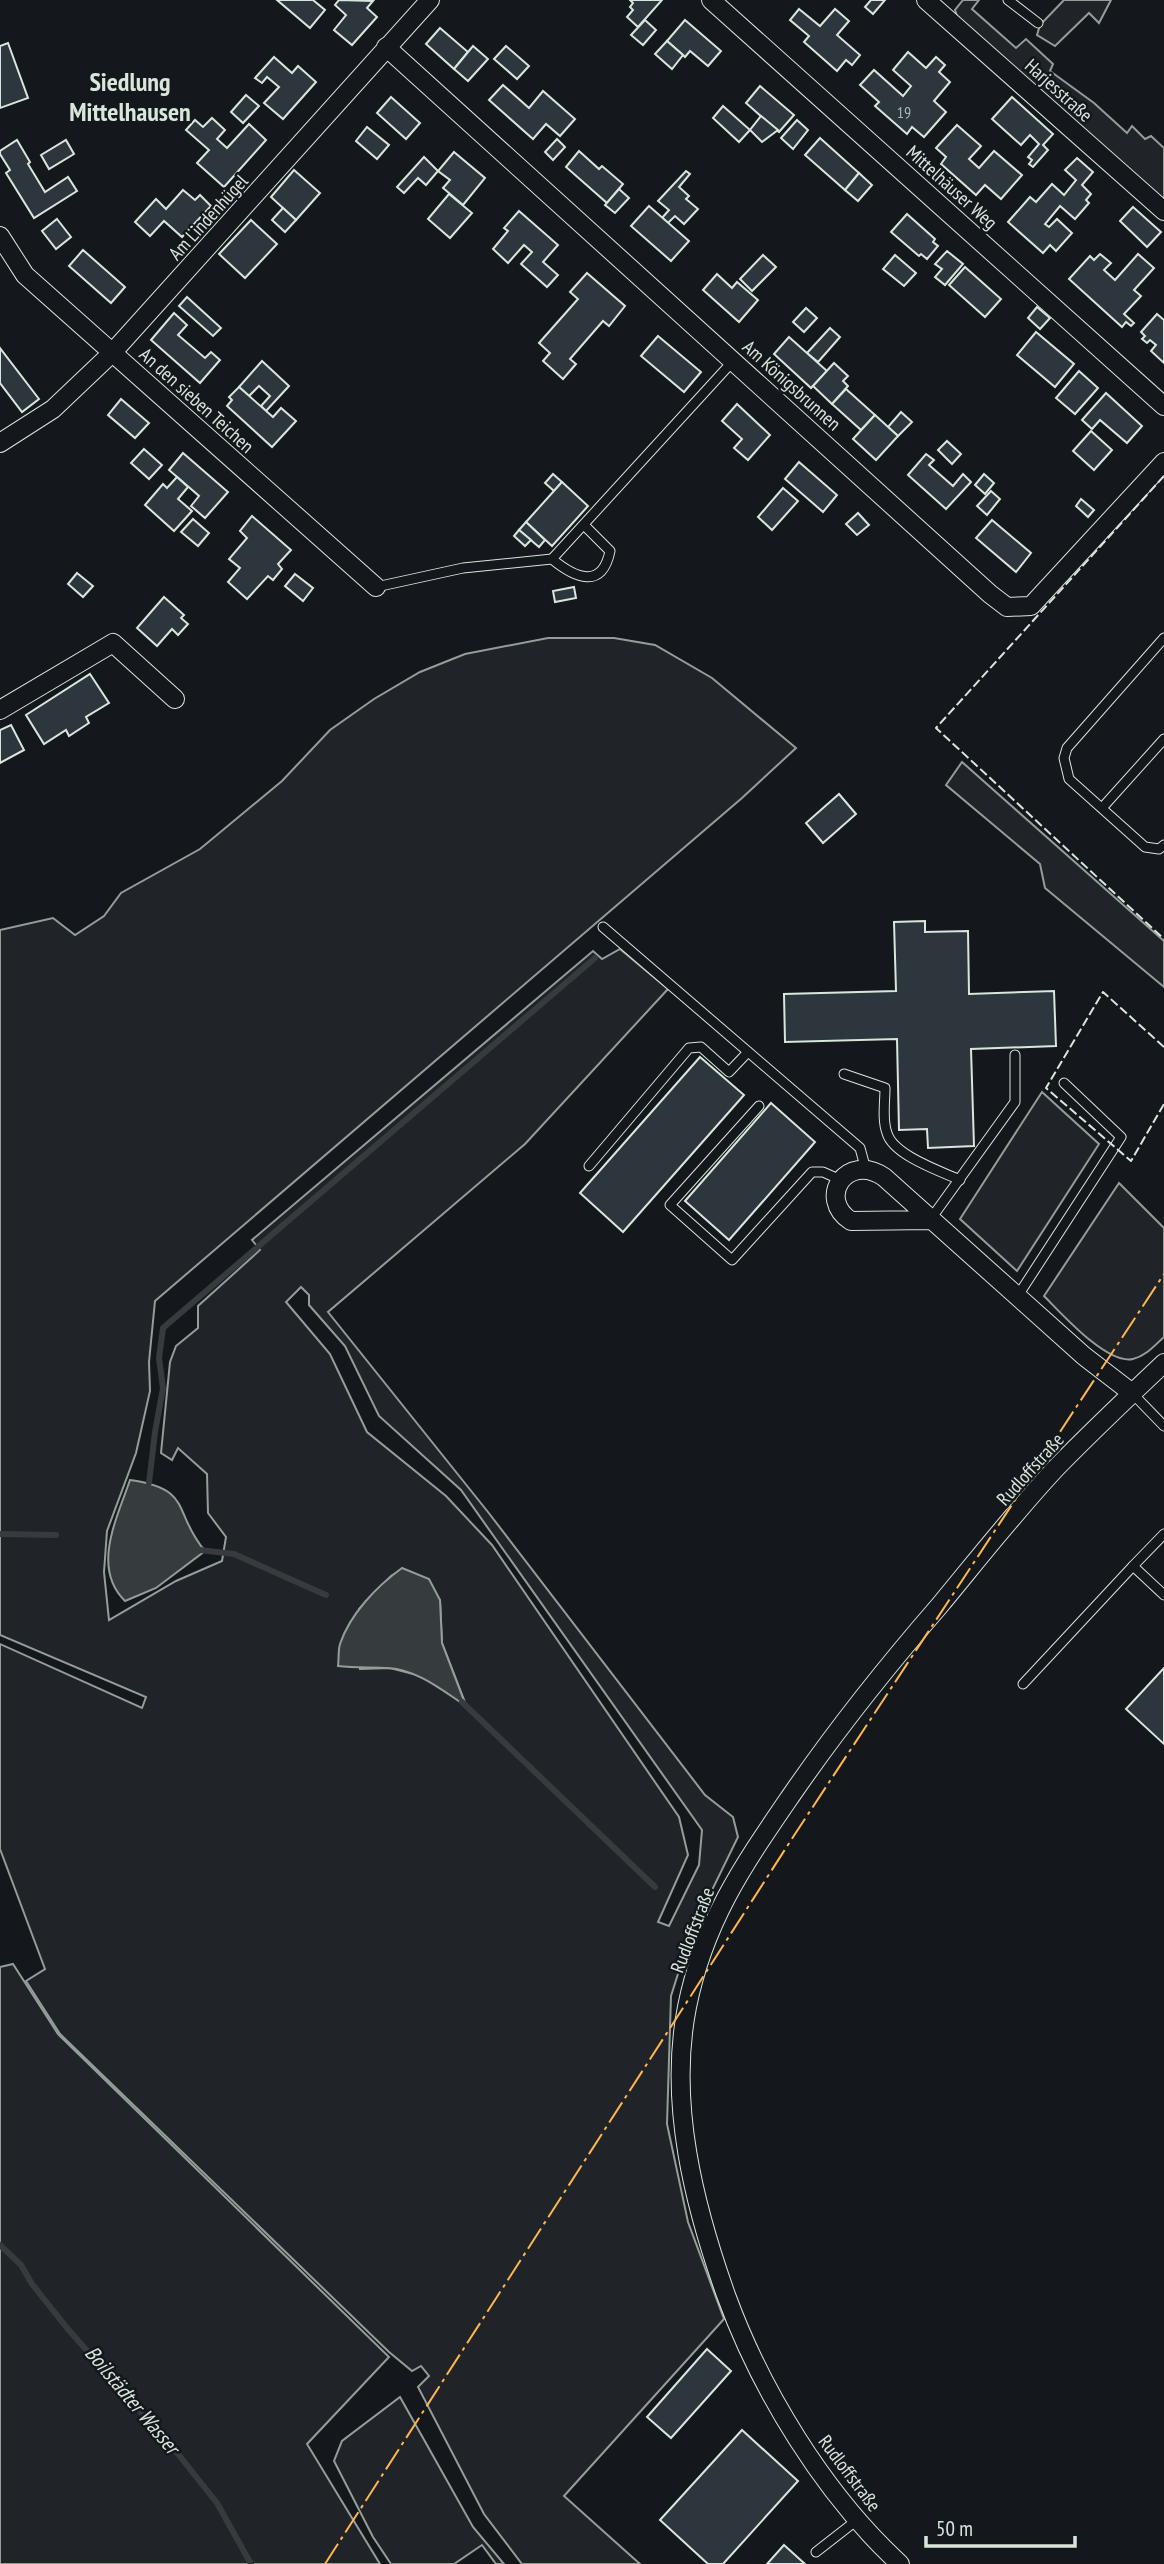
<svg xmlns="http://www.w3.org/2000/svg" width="1164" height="2564" font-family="'PT Sans Narrow',sans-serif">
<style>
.green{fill:#202428;stroke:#939e99;stroke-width:2;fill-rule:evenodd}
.water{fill:#363b3e;stroke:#939e99;stroke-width:2}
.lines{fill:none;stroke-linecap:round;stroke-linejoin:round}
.stream{stroke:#363b3e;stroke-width:6}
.building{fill:#2c363c;stroke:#d8e6dc;stroke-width:2}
.service-casing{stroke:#d8e6dc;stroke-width:11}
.minor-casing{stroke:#d8e6dc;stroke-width:20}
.service{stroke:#14181c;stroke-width:9}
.minor{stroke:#14181c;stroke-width:18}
.fence{stroke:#d8e6dc;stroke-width:2;stroke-dasharray:9 3.5;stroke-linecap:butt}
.power{stroke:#ffb74d;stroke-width:2;stroke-dasharray:24 5 3.5 5;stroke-linecap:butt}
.labels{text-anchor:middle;stroke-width:5;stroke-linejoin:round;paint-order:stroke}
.number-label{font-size:16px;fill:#adbab4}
.street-label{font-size:19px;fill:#d8e6dc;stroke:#14181c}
.water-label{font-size:21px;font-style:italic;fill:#d8e6dc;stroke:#14181c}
.district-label{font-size:26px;font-weight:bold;fill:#d8e6dc;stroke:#14181c}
</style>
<rect width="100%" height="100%" fill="#14181c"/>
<g class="green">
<polygon points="963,0 979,0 972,9 1016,48 1026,39 1053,64 1050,71 1094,103 1127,133 1132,126 1145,139 1151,136 1164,148 1164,201 958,19 955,10"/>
<polygon points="1064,0 1111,0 1099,23 1089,13 1055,46 1037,35 1040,25"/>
<path d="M548,638h66l41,7 57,33 84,70 -54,50 -587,503 -6,61 1,29 -14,62 -29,78 -3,41 5,48 67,-39 46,-20 4,-24 -18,-24 -1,-39 -29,-26 -6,12 -11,-7 9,-91 6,-16 22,-18v-22l62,-56 -8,-10 341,-289 9,8 18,-10 48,40 -143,155 -197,168 160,200 217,283 28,22 5,20 -47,96 -20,63 -4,128 21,98 36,97 -160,177 76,68h-118l-38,-50 -66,-127 11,-11 -8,-10 -9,5 -23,-19 -329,-318 -34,-53 19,-12 -45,-120v-205l142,64 4,-11 -146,-62v-705l53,-12 22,17 29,-19 17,-23 79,-44 82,-68 48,-51 44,-31 46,-27 45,-18zM301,1287l8,8v10l36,41 34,70 82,74 241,340 -3,35 -30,61 -11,-4 30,-67 -9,-38 -187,-272 -46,-49 -79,-64 -37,-78 -44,-52zM403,1569l37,31 2,43 24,62 -45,-29 -31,-8 -30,1 -1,-60 32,-33z"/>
<polygon points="962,762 1164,941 1164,987 1045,888 1040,864 946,785"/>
<polygon points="1042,1092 1099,1144 1017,1271 960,1219"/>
<path d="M1119,1183l45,45v109c-9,8 -18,19 -31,22 -26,6 -72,-46 -89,-63z"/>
<polygon points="13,1964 58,2034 389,2357 307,2444 380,2564 0,2564 0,1967"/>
<polygon points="400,2397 473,2527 504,2564 496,2564 482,2545 454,2564 391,2564 373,2537 334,2461 342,2441"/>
</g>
<g class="water">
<path d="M130,1480c64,9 42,32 75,71l-49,37 -31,13c-34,-33 -8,-83 5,-121z"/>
<path d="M402,1568l27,11 11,21 2,43 24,63c-24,-16 -48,-36 -78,-38 -17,-1 -33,0 -50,-2 1,-7 0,-16 2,-22 10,-30 37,-58 62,-76z"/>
</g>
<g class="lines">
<g class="stream">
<polyline points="149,1483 155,1432 163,1388 159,1358 163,1328 595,958"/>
<polyline points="0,1534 56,1535"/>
<polyline points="200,1550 234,1554 326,1595"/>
<polyline points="462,1702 655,1887"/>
<polyline points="0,2245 21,2265 32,2284 67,2328 178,2454 217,2503 251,2564"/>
</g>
</g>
<g class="building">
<polygon points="277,0 313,0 325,10 310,28"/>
<polygon points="339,0 373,1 367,8 377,17 352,45 334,30 346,15 335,5"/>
<polygon points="630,0 662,0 638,27 627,17 633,10 630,7 633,3"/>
<polygon points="871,0 885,0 873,14 865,7"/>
<polygon points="799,9 820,26 835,9 849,21 837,35 860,55 852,65 846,60 837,71 804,42 809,36 790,20"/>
<polygon points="645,20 656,30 643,45 631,35"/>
<polygon points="685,20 721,51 708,66 690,51 685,57 667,41"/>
<polygon points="440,28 468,52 454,69 426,44"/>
<polygon points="667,41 683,55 672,69 655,54"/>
<polygon points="8,43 28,98 0,108 0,46"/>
<polygon points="473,46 488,59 468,81 454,69"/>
<polygon points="506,46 529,66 517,79 494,59"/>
<polygon points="908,52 926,68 936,57 945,65 939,72 950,82 934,101 946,112 924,137 912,127 907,134 875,106 879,102 860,85 874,70 903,96 911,86 893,70"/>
<polygon points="274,57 292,73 298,66 316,82 283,119 264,103 279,87 267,77 262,83 255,78"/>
<polygon points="503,85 529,108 543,91 575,119 560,136 546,124 533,139 489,100"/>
<polygon points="760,86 794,115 779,132 746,103"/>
<polygon points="246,95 259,106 243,123 231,112"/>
<polygon points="391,97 420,123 406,139 377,113"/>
<polygon points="1012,97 1053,134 1043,145 1048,150 1033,167 1029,164 1032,160 1028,157 1039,144 1030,135 1021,145 992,119"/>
<polygon points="723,106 750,130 739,142 713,118"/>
<polygon points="761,116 778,130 762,142 750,130"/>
<polygon points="212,118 225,130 217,139 227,148 249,124 266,140 224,187 197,163 209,150 186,130 195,120 203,127"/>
<polygon points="797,120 808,130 793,149 781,138"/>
<polygon points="957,125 981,146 969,159 979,168 994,151 1022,175 1001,199 985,185 976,195 941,164 946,157 936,148"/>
<polygon points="367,127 389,145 377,159 356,141"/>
<polygon points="820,138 859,173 845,190 805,155"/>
<polygon points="557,139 565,147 553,160 545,152"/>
<polygon points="17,140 30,162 28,164 45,192 68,177 77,191 34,218 6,173 10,170 0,154 0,151"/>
<polygon points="66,140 74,154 49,169 41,155"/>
<polygon points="579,151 599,169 602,166 623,184 607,203 566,167"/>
<polygon points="454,152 485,178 463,205 443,188 450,180 438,171"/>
<polygon points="424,157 438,171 426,185 418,178 404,193 397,187"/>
<polygon points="1077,158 1093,172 1082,185 1091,194 1086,200 1089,203 1075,219 1060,206 1045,224 1049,227 1057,219 1072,233 1056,251 1050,245 1043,253 1008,222 1030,197 1036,202 1052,184 1064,195 1076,180 1065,170"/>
<polygon points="294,170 320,193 296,220 271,197"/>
<polygon points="686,171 690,174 679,187 689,196 686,199 698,209 684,224 675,216 668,223 662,218 669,210 658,201"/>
<polygon points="859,173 872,185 858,201 845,190"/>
<polygon points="619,189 629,198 615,213 605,205"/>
<polygon points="183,190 195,200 200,195 211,206 182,237 164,221 150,236 135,222 156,199 166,209"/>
<polygon points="449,194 472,213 450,238 428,219"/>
<polygon points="649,206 689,241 671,261 631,226"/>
<polygon points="1133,207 1161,232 1147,247 1120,221"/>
<polygon points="283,208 296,220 285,232 272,220"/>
<polygon points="519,211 558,245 543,262 558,275 547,287 521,264 532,252 524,245 508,263 493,249 508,231 504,228"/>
<polygon points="907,214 935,239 933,242 938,246 927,259 921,254 919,256 891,232"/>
<polygon points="57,219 71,237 56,249 42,231"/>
<polygon points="251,220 277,244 245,278 219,254"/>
<polygon points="83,250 125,287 111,303 69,266"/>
<polygon points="947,251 963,264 945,285 935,277 942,269 935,264"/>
<polygon points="1100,254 1111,263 1104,270 1115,280 1138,254 1154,268 1134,290 1141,296 1124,314 1134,323 1131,326 1126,322 1122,327 1069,279 1090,256 1094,260"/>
<polygon points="763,255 776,267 752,291 740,279"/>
<polygon points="895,255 916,273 904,286 883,269"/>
<polygon points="965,267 1001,299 985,317 949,285"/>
<polygon points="587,273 625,306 609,326 603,321 570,359 576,364 563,379 543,361 550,353 539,343 578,299 570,292"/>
<polygon points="717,274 732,288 737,282 758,300 739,322 703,290"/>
<polygon points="187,297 221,328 213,336 179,306"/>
<polygon points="1037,307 1050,318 1040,329 1028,318"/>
<polygon points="806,308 817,318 804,332 793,322"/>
<polygon points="174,313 187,325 178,335 205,358 211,352 220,360 200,383 151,340"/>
<polygon points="1157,314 1164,320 1164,363 1151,351 1156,345 1150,340 1147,343 1142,339 1145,336 1141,332"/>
<polygon points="830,328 840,337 818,362 807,353"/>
<polygon points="1036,332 1074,364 1055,387 1017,355"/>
<polygon points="658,336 701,372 684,392 641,356"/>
<polygon points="789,337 827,371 811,388 774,354"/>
<polygon points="0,348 39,399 22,412 0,383"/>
<polygon points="262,361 289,386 266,411 261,406 270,396 259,386 249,396 239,387"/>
<polygon points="834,363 848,376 843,381 848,386 832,404 813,386"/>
<polygon points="1079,371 1098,388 1075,414 1056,398"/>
<polygon points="239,387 273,417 281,408 296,421 272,447 227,406 232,400 229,397"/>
<polygon points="846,389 875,415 861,430 832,404"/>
<polygon points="1106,393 1142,426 1127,443 1100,420 1092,429 1082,420"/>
<polygon points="121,399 149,423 135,438 108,415"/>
<polygon points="737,404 770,435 748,460 734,448 742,439 722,421"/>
<polygon points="901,412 912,422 898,436 888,427"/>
<polygon points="875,415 898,436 876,460 853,439"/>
<polygon points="1091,431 1112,450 1094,470 1073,451"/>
<polygon points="947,441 961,454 952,464 938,450"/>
<polygon points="144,449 162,465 149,479 131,463"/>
<polygon points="183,453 228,492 205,518 191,506 199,496 169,470"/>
<polygon points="926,454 934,460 929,465 953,486 963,474 971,482 946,509 908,475"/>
<polygon points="799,462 837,495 823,512 785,479"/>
<polygon points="553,474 562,482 554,491 545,483"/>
<polygon points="984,474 994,483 985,494 975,485"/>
<polygon points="177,477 188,487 178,499 192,511 174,531 145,505 163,484 167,488"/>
<polygon points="562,482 588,506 552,546 526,522"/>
<polygon points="783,488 798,501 772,530 758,517"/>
<polygon points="991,491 1000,499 987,515 977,506"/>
<polygon points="1081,499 1094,510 1088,517 1076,506"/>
<polygon points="858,513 869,525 857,535 846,524"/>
<polygon points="252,516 291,550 278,564 282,569 273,580 268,576 247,599 228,582 240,568 229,559 247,538 240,531"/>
<polygon points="193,519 209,533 198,546 181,532"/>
<polygon points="992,520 1031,553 1016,572 976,538"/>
<polygon points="526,522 545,540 539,547 519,530"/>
<polygon points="519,530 531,540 525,546 514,536"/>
<polygon points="77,573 93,586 83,597 68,584"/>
<polygon points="295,574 313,588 303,601 285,586"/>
<polygon points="574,587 576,598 555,602 553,591"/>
<polygon points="164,597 184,615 181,618 188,624 178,635 172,629 157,646 137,628"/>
<polygon points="90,674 109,703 86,717 89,723 69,736 66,730 44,744 26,715"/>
<polygon points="11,725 24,750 0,763 0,730"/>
<polygon points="839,794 856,814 823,843 806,823"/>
<polygon points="925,921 925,932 968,931 969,994 1054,991 1056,1046 971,1049 974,1146 928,1148 927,1129 899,1130 897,1039 785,1042 784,994 896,991 894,922"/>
<polygon points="700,1057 744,1095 623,1232 580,1193"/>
<polygon points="771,1103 815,1142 729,1240 685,1201"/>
<polygon points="1164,1668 1164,1744 1126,1709"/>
<polygon points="707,2349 731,2371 671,2438 647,2417"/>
<polygon points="742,2430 798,2481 723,2564 708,2564 660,2520"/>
<polygon points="784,2545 805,2564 767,2564"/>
</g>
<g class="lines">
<g class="service-casing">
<g id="service">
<polyline points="1008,0 1038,23"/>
<polyline points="552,559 734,360"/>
<path d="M376,587l87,-19 89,-9c23,19 50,31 58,-8l-26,-26"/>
<polyline points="1164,638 1067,748 1064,758 1069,779 1145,847 1159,849 1164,845"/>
<polyline points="1102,808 1164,739"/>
<polyline points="603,927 860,1148 866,1170"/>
<path d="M844,1074l41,14c0,14 -3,32 2,45 6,22 53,38 73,47"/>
<polyline points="759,1106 670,1205 732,1260 812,1172 823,1172 841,1180"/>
<polyline points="589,1166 689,1048 701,1047 729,1072 748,1052"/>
<polyline points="930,1220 1015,1102 1015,1055"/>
<polyline points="1017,1297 1121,1137 1064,1083"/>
<polyline points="1132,1393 1164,1426"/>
<polyline points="1164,1534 1133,1566 1164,1595"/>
<polyline points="1023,1684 1133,1566"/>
<polyline points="816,2552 857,2520"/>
</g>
</g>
<g class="minor-casing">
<g id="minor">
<polyline points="711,0 1164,406"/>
<polyline points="926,0 1164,211"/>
<polyline points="386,47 990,594 1007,607 1031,606 1164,462"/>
<polyline points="0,236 25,275 376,587"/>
<polyline points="0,443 53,409 112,353 430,0"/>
<polyline points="0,710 113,643 175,699"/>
<path d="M930,1220l-79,1c-35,-23 -4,-69 33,-44l200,179 48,37"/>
<path d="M900,2564c-76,-70 -139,-173 -174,-269 -32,-90 -58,-192 -39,-288 17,-85 55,-140 103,-210 46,-67 97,-131 150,-192 38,-46 75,-93 116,-137 35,-36 72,-71 108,-105"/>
</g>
</g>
<use href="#service" class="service"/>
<use href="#minor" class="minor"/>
<g class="fence">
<polyline points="1164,476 936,728 1164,939"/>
<polyline points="1164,1047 1103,992 1046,1088 1131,1161 1164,1104"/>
</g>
<polyline class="power" points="325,2564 795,1834 1164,1274"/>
</g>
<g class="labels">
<g class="number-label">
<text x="904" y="118">19</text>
</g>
<g class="street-label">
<text transform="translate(1059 90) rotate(42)" y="7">Harjesstraße</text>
<text transform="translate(952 187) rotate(42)" y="7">Mittelhäuser Weg</text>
<text transform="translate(208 217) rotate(-48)" y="7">Am Lindenhügel</text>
<text transform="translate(792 385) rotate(42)" y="7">Am Königsbrunnen</text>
<text transform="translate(197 400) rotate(42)" y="7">An den sieben Teichen</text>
<text transform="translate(1030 1469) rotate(-48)" y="7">Rudloffstraße</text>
<text transform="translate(692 1930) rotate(-69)" y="7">Rudloffstraße</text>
<text transform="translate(850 2473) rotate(53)" y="7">Rudloffstraße</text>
</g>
<g class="water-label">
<text transform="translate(132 2400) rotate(50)" y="7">Boilstädter Wasser</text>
</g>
<g class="district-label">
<text x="130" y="91">Siedlung<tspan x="130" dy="30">Mittelhausen</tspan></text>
</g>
</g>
<path d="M926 2536v10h149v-10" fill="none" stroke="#d8e6dc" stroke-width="3.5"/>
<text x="936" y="2536" font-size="21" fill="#d8e6dc" stroke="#14181c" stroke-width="5" paint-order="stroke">50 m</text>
</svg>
